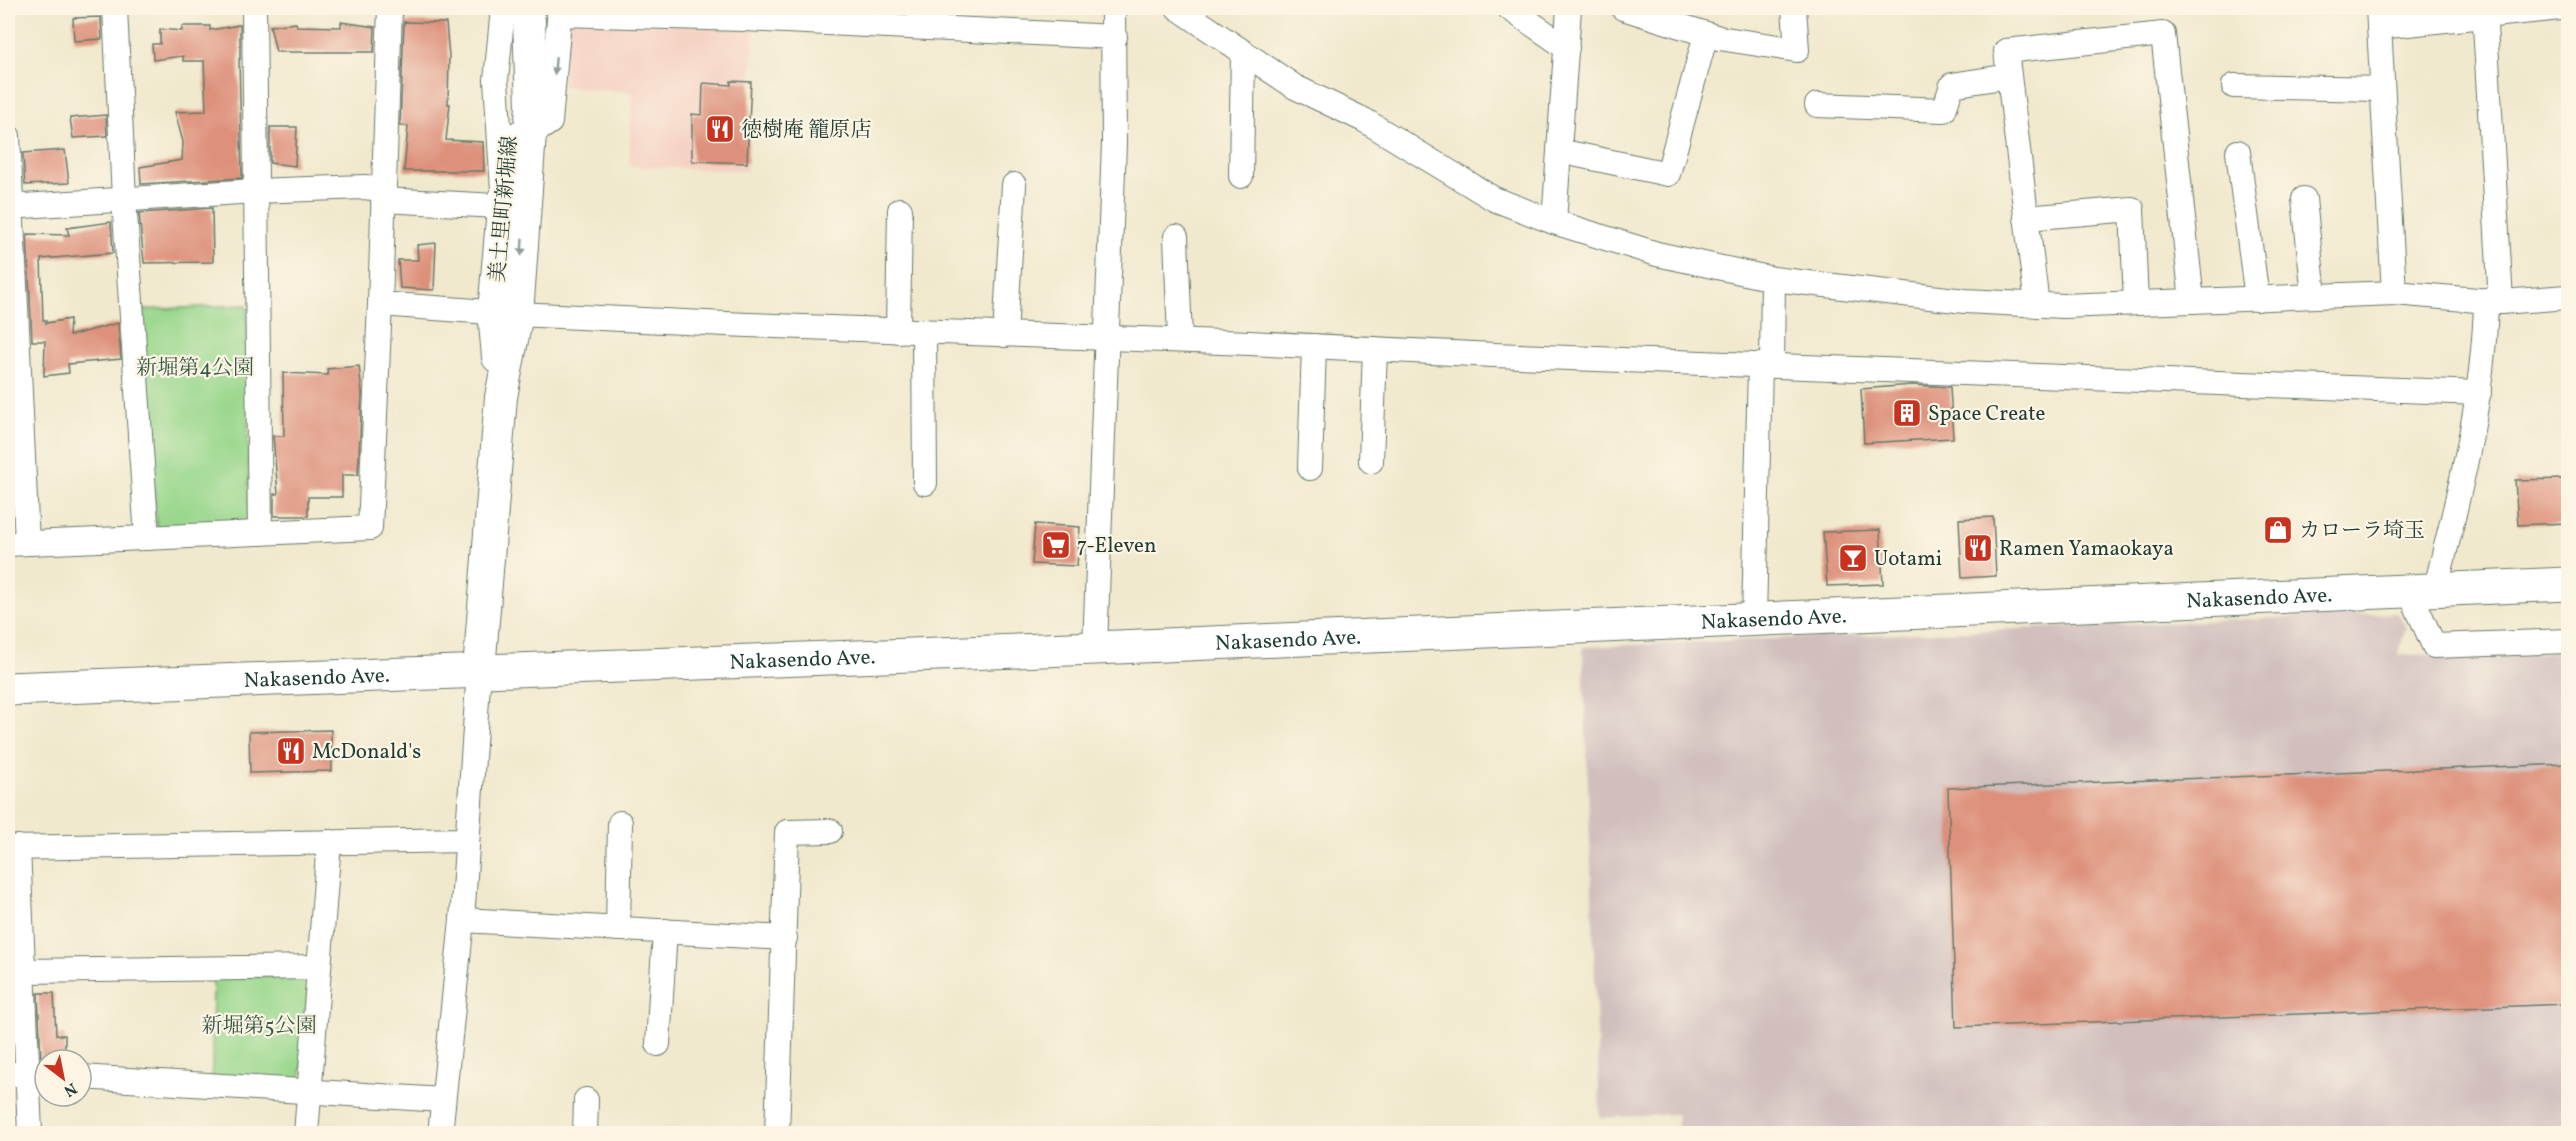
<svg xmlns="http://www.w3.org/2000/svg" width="2576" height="1141" font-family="Vollkorn,'Noto Serif JP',serif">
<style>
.built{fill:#f5d2c3}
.industrial{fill:#d1bfbd}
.green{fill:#99d78c;stroke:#5c8a60;stroke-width:1.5}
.building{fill:#dd907a}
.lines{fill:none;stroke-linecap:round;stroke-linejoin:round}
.minor-casing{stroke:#68796a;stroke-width:26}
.major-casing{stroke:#68796a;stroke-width:34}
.highway-casing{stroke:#68796a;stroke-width:35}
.minor{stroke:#fff;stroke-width:24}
.major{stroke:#fff;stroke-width:32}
.highway{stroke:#fff;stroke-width:33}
.oneway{fill:#8f9e9a}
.labels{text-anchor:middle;stroke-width:4.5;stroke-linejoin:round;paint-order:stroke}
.poi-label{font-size:21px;fill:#1f3d34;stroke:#fcf5e5;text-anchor:start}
.street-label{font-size:21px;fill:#1f3d34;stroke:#fcf5e5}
.park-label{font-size:21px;fill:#375c46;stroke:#fcf5e5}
</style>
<rect width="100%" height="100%" fill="#fcf5e5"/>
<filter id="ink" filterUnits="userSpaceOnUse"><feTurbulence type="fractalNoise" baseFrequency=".0167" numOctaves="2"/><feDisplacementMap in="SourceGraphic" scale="12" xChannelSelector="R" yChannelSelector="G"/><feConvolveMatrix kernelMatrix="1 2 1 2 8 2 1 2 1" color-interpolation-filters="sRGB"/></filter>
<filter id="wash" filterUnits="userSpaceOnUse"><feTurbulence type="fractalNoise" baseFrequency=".008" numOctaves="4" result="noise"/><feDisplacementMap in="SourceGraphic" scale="24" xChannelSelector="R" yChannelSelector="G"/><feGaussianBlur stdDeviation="1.35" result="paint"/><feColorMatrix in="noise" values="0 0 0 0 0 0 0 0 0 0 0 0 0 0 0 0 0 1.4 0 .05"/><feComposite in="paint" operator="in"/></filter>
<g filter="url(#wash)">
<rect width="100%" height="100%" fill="#f0e9cd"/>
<polygon class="built" points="568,20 754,28 747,171 629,166 632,92 562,86"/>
<polygon class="industrial" points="2397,613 2406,627 2398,655 2568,652 2568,1133 1678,1134 1677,1114 1600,1118 1583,647"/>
<g class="green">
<polygon points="247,305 249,519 243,526 157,529 138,310"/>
<polygon points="304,976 309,982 301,1078 292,1084 212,1078 213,977"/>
</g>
<g id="blocks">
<g class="building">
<polygon points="101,17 102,39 74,41 73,18"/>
<polygon points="341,22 375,27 374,52 276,52 270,26 296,23 297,26 341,27"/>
<polygon points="404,22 446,23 449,56 448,104 450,104 446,140 483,142 484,171 404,171 408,126 400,126"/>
<polygon points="240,25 240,59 239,59 242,178 141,184 140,167 182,160 183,142 175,112 206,111 204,61 183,61 183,56 153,60 152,44 160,44 160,29 182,31 182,26 210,26 210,30"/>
<polygon points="731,81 751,82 747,163 692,161 692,114 702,115 703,83 731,85"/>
<polygon points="106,115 107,136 73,138 70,118"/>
<polygon points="270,127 297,127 295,166 270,163"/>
<polygon points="65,150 69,183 25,185 23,153"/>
<polygon points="212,208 213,262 144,263 139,213"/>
<polygon points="111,222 113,253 41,259 43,320 46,320 46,323 70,319 69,336 118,323 121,359 68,364 69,373 44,376 45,341 32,341 27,234 69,235 67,228"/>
<polygon points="436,243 434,290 400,288 398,260 418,260 417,245"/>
<polygon points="359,366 362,393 358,475 342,475 342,497 308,497 308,516 274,516 274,494 278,494 273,436 284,436 283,373 328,375 327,369"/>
<polygon points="1912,385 1950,387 1953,438 1864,443 1861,389"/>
<polygon points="2565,479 2568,523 2518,525 2515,480"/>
<polygon points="1993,517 1996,576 1962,578 1959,519"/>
<polygon points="1035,524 1080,527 1077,566 1032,564"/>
<polygon points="1880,530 1883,584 1827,586 1823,532"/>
<polygon points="331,730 332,771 250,773 249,732"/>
<polygon points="2568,764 2568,1004 1956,1027 1948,788"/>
<polygon points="38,993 54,993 56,1035 65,1035 65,1060 41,1060"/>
</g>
</g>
</g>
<g filter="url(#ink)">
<use href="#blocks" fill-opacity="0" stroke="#68796a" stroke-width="1.5"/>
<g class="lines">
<g class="minor-casing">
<g id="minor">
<polyline points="115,8 124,199 147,538"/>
<polyline points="254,8 260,533"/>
<polyline points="390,8 380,304 517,314 747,325 1250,343 1494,355 2479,393"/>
<polyline points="503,8 496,80 504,206"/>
<polyline points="1178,8 1295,87 1364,120 1494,199 1554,222 1657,254 1773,279 1965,301 2063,306 2394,293 2501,302 2568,297"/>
<polyline points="1509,8 1567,48"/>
<polyline points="1623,8 1719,38 1797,50 1794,8"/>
<polyline points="2378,8 2394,293"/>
<polyline points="2484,8 2501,302"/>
<polyline points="559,14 744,19 1115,37"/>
<polyline points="2379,27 2560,8"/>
<polyline points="2234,86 2382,89"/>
<polyline points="1817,105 1944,110 1952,85 2009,76"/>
<polyline points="518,133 530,135 550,122 560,8"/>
<polyline points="8,136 27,543"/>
<polyline points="1559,151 1668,174 1706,34"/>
<polyline points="2238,152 2257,299"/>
<polyline points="1241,176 1243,52"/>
<polyline points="2304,199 2314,296"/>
<polyline points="383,200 519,207"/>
<polyline points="8,207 255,191 364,187 382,189"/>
<polyline points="2026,218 2132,209 2136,303"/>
<polyline points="1554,222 1569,8"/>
<polyline points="1176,237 1180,340"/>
<polyline points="2037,305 2006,51 2163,34 2192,301"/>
<polyline points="898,331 900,210"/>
<polyline points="924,331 925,483"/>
<polyline points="1005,335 1014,185"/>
<polyline points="1772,366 1773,279"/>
<polyline points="1371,461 1375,349"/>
<polyline points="1310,468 1314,346"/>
<polyline points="8,544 370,528 380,304"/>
<path d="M2435,591c24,-96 49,-191 51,-291"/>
<polyline points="2410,592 2434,646 2568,641"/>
<polyline points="1754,619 1760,365"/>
<polyline points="1095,648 1114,143 1113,8"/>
<polyline points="18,847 30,1134"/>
<polyline points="8,848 467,840"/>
<polyline points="462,920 785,938"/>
<polyline points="618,929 620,823"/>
<polyline points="24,971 319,967"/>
<polyline points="658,1044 665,931"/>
<polyline points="8,1074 45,1074"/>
<polyline points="81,1077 443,1100"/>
<polyline points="306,1134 329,842"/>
<polyline points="440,1134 462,920 479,670"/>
<polyline points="585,1134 586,1100"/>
<polyline points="777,1134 787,832 830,831"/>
</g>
</g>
<g class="major-casing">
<g id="major">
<polyline points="498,357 494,312 504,198"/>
<polyline points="479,670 501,397 517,314 532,106 529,21"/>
</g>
</g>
<g class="highway-casing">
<g id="highway">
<path id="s1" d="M8,689l1087,-41 1473,-64"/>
</g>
</g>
<use href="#minor" class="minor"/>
<use href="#major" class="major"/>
<use href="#highway" class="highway"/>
</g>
<defs><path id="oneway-solid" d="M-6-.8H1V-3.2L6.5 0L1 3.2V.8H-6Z" transform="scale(1.5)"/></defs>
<g class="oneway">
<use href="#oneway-solid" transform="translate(555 66) rotate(95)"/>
<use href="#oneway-solid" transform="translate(522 247) rotate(94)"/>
</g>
</g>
<defs>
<g id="restaurant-square" transform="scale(1.5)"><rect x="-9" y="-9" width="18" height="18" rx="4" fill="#c8321e" stroke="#fcf5e5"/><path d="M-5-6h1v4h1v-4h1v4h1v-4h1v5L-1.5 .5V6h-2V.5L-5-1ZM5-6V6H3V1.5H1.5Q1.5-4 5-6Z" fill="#fff"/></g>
<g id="building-square" transform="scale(1.5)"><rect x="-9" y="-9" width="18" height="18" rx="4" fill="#c8321e" stroke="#fcf5e5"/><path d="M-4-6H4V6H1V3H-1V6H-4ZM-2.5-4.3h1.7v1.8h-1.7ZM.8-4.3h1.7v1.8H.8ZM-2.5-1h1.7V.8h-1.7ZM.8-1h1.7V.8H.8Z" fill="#fff"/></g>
<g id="shop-square" transform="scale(1.5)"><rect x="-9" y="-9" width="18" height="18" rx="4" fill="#c8321e" stroke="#fcf5e5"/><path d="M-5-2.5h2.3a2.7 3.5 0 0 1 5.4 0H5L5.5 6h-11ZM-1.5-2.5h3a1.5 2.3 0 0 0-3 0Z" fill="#fff"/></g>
<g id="supermarket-square" transform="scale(1.5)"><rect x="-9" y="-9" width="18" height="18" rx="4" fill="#c8321e" stroke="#fcf5e5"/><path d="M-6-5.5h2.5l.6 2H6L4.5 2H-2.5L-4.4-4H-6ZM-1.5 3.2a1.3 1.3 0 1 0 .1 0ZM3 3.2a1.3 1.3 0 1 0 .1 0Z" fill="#fff"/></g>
<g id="bar-square" transform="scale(1.5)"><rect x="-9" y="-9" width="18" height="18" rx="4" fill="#c8321e" stroke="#fcf5e5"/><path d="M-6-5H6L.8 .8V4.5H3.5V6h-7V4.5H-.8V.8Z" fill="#fff"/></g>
</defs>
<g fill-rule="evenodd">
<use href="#restaurant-square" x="720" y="129"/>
<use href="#building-square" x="1907" y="413"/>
<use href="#shop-square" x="2278" y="530"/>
<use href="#supermarket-square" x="1056" y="545"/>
<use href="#restaurant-square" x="1978" y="548"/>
<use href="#bar-square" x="1853" y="558"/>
<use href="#restaurant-square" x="291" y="751"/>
</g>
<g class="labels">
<g class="poi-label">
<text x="741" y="136">徳樹庵 籠原店</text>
<text x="1928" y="420">Space Create</text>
<text x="2299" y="537">カローラ埼玉</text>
<text x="1077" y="552">7-Eleven</text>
<text x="1999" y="555">Ramen Yamaokaya</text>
<text x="1874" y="565">Uotami</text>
<text x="312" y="758">McDonald's</text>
</g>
<g class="street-label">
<text transform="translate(503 209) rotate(-85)" y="7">美土里町新堀線</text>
<text dy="7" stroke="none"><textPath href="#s1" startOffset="2253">Nakasendo Ave.</textPath></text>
<text dy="7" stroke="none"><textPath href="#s1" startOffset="1767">Nakasendo Ave.</textPath></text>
<text dy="7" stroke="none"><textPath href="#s1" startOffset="1281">Nakasendo Ave.</textPath></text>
<text dy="7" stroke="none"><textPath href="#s1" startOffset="795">Nakasendo Ave.</textPath></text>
<text dy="7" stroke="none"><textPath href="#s1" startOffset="309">Nakasendo Ave.</textPath></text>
</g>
<g class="park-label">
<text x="195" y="374">新堀第4公園</text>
<text x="259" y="1032">新堀第5公園</text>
</g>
</g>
<rect width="2576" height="1141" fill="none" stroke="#fcf5e5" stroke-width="30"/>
<g transform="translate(63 1078) rotate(148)"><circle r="28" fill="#fcf5e5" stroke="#a4ab9e" stroke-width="1.5"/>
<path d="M0-4.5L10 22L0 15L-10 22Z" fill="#c8321e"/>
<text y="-9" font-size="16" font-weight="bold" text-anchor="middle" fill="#1f3d34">N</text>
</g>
</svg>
